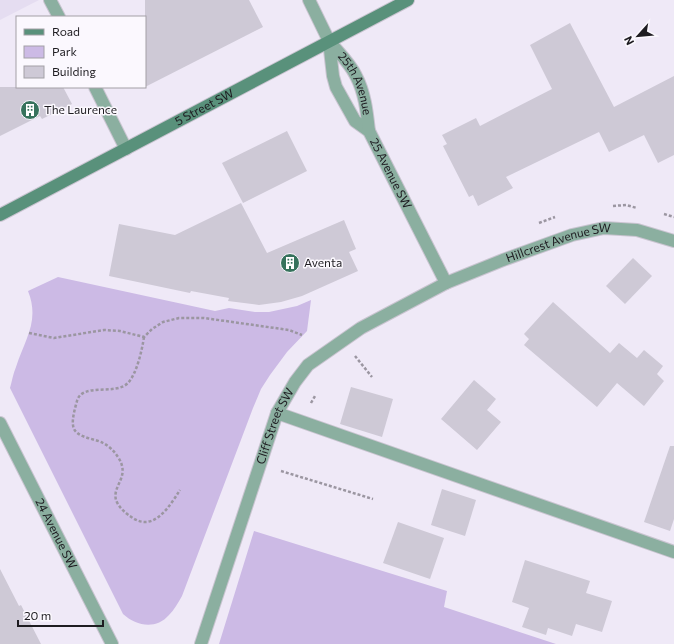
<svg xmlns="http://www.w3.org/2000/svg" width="674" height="644" font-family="Commissioner,sans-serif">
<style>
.built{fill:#e5ddf1}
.green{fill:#ccbae5}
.building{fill:#cec9d6}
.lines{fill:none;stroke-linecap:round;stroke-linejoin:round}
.lane-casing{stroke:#c9c4d0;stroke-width:14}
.street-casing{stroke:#c9c4d0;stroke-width:14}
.secondary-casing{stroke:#c9c4d0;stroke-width:14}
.path{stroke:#9b96a1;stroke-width:2.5;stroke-dasharray:3 2;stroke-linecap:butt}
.lane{stroke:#8bafa0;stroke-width:12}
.street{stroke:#8bafa0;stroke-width:12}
.secondary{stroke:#59917b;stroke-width:12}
.labels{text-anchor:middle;stroke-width:3;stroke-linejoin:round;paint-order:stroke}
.street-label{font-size:12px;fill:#1e1c21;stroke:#fbf8fe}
.poi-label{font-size:12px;fill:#1e1c21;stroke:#fbf8fe;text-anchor:start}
</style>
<rect width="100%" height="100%" fill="#efe9f7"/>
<polygon class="built" points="0,0 39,0 0,20"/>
<g class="green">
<path d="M58,277l157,34 14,-3 26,4h14l28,-6 14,-6 -4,31 -20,21 -17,23 -9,14 -8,19 -71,188c-4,7 -8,14 -13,19 -13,15 -33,11 -46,-1l-113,-226c2,-7 3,-14 6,-21 9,-28 24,-46 12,-76z"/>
<polygon points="254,531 447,591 444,607 556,644 219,644"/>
</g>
<g class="building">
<polygon points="145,0 249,0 263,27 145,87"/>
<polygon points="570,23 614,107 674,76 674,155 658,163 644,135 609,152 599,132 506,177 513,188 478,206 473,195 469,197 443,146 447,144 442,135 476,118 480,126 552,89 530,45"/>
<polygon points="0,87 63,87 72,104 42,119 40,116 0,136"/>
<polygon points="287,131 307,171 243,203 222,163"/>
<polygon points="241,203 267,253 344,220 356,249 349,252 358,271 302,296 281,302 259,305 228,301 229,298 191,291 190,293 109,276 119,224 175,235"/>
<polygon points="633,258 652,276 625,304 606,286"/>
<polygon points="553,302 610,353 619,343 637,358 644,350 663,366 657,374 664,381 644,406 617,383 597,407 524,345 529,339 524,334"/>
<polygon points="474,380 496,399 487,410 501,422 477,450 441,419"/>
<polygon points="351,387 393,399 382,437 340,424"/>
<polygon points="670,446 674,446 674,519 670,531 644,522"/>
<polygon points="442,489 476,500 465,536 431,525"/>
<polygon points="398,522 444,538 430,579 383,563"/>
<polygon points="525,560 590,581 586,593 612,601 602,632 576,624 572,636 548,628 546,635 522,627 529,608 512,602"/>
<polygon points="0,569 19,606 21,605 41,644 0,644"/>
</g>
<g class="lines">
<g class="lane-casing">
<g id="lane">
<polyline points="50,0 59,17"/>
<polyline points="95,87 126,149"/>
<polyline points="277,413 674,552"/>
</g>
</g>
<g class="street-casing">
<g id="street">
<path id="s1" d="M309,0l20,41 4,35 3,11 19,34 14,10 77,152"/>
<path id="s2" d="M329,41c9,11 21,22 27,35 9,17 11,37 13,55"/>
<path id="s3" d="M0,423l112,221"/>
<path id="s4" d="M201,644l76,-231 18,-31 13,-17 53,-37 85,-45 57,-23 69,-25 32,-7 33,2 37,11"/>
</g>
</g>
<g class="secondary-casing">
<g id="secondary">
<path id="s5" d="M0,215l408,-215"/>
</g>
</g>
<g class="path">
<polyline points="613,206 626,205 637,208"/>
<polyline points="664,214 674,217"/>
<polyline points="539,223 555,217"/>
<polyline points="29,333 54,338 104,330 120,331 144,337 152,329 163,322 179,318 204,318 289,330 302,335"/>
<path d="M144,337c-2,13 -7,36 -16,46 -13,13 -46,-1 -51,18 -2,7 -5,18 -4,24 1,13 21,13 30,18 6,3 11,8 15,14 13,20 -6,28 -2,43 2,6 9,13 14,16 23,18 39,-9 50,-26"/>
<polyline points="355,356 372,377"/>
<polyline points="311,403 315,396"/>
<polyline points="281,471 373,499"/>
</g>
<use href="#lane" class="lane"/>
<use href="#street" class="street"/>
<use href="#secondary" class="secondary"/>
</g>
<defs>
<g id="building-disc" transform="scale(1)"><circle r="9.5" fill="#36725c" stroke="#fbf8fe"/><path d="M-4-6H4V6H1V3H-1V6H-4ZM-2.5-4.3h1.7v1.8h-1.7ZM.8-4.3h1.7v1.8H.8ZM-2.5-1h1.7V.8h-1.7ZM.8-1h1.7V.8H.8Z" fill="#fff"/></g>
</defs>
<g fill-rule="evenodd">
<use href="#building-disc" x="30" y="110"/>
<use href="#building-disc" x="290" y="263"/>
</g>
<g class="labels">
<g class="street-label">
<text dy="4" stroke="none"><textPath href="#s2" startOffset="51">25th Avenue</textPath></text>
<text dy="4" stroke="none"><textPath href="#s5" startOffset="231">5 Street SW</textPath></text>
<text dy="4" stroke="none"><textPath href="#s1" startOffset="196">25 Avenue SW</textPath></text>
<text dy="4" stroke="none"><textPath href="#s4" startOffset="581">Hillcrest Avenue SW</textPath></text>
<text dy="4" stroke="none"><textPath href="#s4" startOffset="230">Cliff Street SW</textPath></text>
<text dy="4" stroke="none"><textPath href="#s3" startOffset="124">24 Avenue SW</textPath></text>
</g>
<g class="poi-label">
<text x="44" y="114">The Laurence</text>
<text x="304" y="267">Aventa</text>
</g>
</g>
<rect x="16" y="16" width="130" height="72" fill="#fbf8fe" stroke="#a3a0a6"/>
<rect x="24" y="29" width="20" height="6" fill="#59917b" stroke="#a3a0a6"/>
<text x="52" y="36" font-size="12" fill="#1e1c21">Road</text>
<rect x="24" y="46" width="20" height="12" fill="#ccbae5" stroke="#a3a0a6"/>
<text x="52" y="56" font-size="12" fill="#1e1c21">Park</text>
<rect x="24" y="66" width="20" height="12" fill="#cec9d6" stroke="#a3a0a6"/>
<text x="52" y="76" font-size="12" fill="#1e1c21">Building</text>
<g transform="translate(638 36) rotate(243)" stroke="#fbf8fe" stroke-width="3" paint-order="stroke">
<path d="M0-3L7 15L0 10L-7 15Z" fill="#1e1c21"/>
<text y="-6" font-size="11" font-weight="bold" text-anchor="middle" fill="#1e1c21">N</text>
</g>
<path d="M18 620v6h85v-6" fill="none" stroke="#1e1c21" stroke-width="2"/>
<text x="24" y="620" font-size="12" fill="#1e1c21" stroke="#fbf8fe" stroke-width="3" paint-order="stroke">20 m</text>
</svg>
